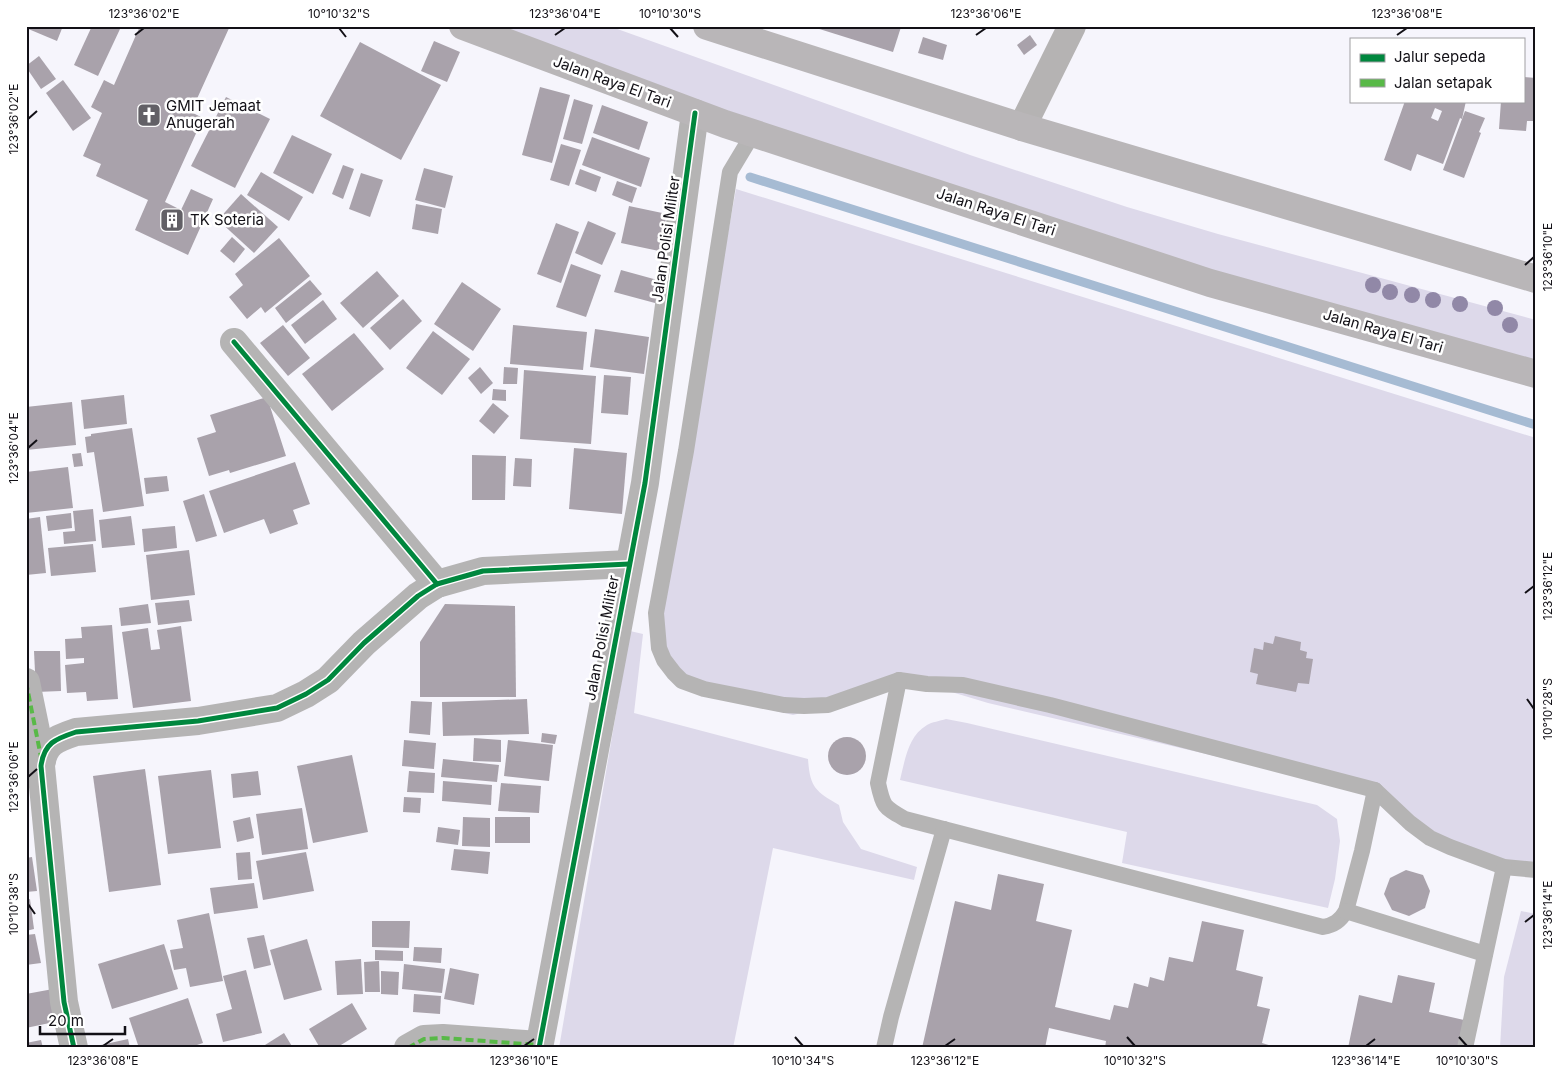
<svg xmlns="http://www.w3.org/2000/svg" width="1562" height="1074" font-family="Inter,sans-serif">
<style>
.green{fill:#ddd9ea}
.lines{fill:none;stroke-linecap:round;stroke-linejoin:round}
.stream{stroke:#a6bbd3;stroke-width:9}
.building{fill:#a9a2ab;fill-rule:evenodd}
.lane{stroke:#b5b4b4;stroke-width:16}
.street{stroke:#b5b4b4;stroke-width:28}
.secondary{stroke:#b5b3b3;stroke-width:28}
.primary{stroke:#b9b6b8;stroke-width:28}
.quiet{stroke:#58b947;stroke-width:4;stroke-dasharray:8 4;stroke-linecap:butt}
.cycleway-casing{stroke:#fff;stroke-width:8}
.cycleway{stroke:#00873e;stroke-width:5}
.tree{fill:#9188a7}
.ticks{fill:none;stroke:#121016;stroke-width:2}
.labels{text-anchor:middle;stroke-width:5;stroke-linejoin:round;paint-order:stroke}
.street-label{font-size:15px;fill:#121016;stroke:#fff}
.poi-label{font-size:15px;fill:#121016;stroke:#fff;text-anchor:start}
.neatline{fill:none;stroke:#121016;stroke-width:2}
.ticks-label{font-size:12px;text-anchor:middle;fill:#121016}
</style>
<rect width="100%" height="100%" fill="#f6f5fc"/>
<g class="green">
<polygon points="482,26 609,26 970,155 1127,207 1218,234 1536,320 1536,367 1184,269"/>
<polygon points="736,189 1536,438 1536,868 1466,861 1390,797 988,703 935,687 884,688 834,705 793,715 696,692 676,683 657,630"/>
<path d="M630,631l13,3 -9,79 174,46c2,28 7,32 31,46l4,17 18,27 56,18 -3,13 -141,-32 -40,200h-174z"/>
<path d="M946,719l21,4 350,82 20,14 3,22 -5,38 -7,29 -206,-45 5,-31 -227,-52c5,-20 8,-44 27,-55 5,-3 13,-4 19,-6z"/>
<polygon points="1521,911 1536,914 1536,1048 1500,1048 1504,977"/>
</g>
<g class="lines">
<polyline class="stream" points="750,177 1536,425"/>
</g>
<g class="building">
<polygon points="27,26 63,26 57,41 26,28"/>
<polygon points="92,26 115,26 120,29 98,76 74,65"/>
<polygon points="140,26 230,26 191,112 203,118 165,202 181,210 191,189 213,199 188,255 135,230 148,200 96,176 101,164 83,156 102,113 91,107 104,80 114,85"/>
<polygon points="899,26 901,27 893,52 813,27"/>
<polygon points="1030,35 1037,45 1024,55 1017,45"/>
<polygon points="923,37 947,45 943,60 918,53"/>
<polygon points="434,41 460,52 447,82 421,71"/>
<polygon points="360,42 441,85 401,160 320,116"/>
<polygon points="39,56 56,79 41,89 26,67 26,66"/>
<polygon points="1523,77 1536,78 1536,121 1527,121 1526,131 1499,129 1501,101 1523,101"/>
<polygon points="63,80 91,118 73,131 46,93"/>
<polygon points="540,87 570,95 552,163 522,155"/>
<polygon points="226,97 270,119 235,188 191,166"/>
<polygon points="574,99 593,105 582,144 563,139"/>
<path d="M1405,101h61l-4,18 -2,-1 -17,46 -26,-10 -6,17 -27,-11zM1435,108l7,3 -4,10 -7,-3z"/>
<polygon points="602,105 648,122 639,150 593,133"/>
<polygon points="1465,111 1485,118 1479,132 1481,133 1464,178 1443,170"/>
<polygon points="292,135 332,154 313,194 273,173"/>
<polygon points="592,137 650,158 641,187 582,165"/>
<polygon points="561,144 581,150 569,186 550,180"/>
<polygon points="343,165 354,169 343,199 332,194"/>
<polygon points="424,168 453,176 445,208 415,200"/>
<polygon points="580,169 601,177 596,192 575,184"/>
<polygon points="261,172 303,197 289,221 247,195"/>
<polygon points="361,173 383,180 370,217 349,209"/>
<polygon points="617,181 637,188 632,203 612,195"/>
<polygon points="241,194 278,227 254,253 218,220"/>
<polygon points="416,204 442,209 438,234 412,229"/>
<polygon points="629,206 667,214 659,251 621,243"/>
<polygon points="588,221 616,233 602,265 575,253"/>
<polygon points="556,223 579,232 561,283 537,274"/>
<polygon points="232,237 245,249 234,263 220,251"/>
<polygon points="279,238 310,276 265,313 261,307 247,319 229,297 243,285 235,274"/>
<polygon points="571,264 601,275 586,317 556,307"/>
<polygon points="621,270 661,281 655,303 614,292"/>
<polygon points="377,271 399,296 363,328 340,303"/>
<polygon points="310,280 322,294 286,323 275,308"/>
<polygon points="462,282 501,309 473,351 434,324"/>
<polygon points="403,299 422,321 390,350 370,328"/>
<polygon points="323,300 337,319 305,344 291,325"/>
<polygon points="283,325 310,358 288,376 260,343"/>
<polygon points="513,325 587,332 583,370 510,364"/>
<polygon points="595,329 649,337 644,374 590,367"/>
<polygon points="433,331 470,359 442,395 406,368"/>
<polygon points="354,333 384,369 332,411 302,374"/>
<polygon points="480,367 493,383 481,394 468,378"/>
<polygon points="504,367 518,368 517,384 503,384"/>
<polygon points="524,370 596,376 591,444 520,439"/>
<polygon points="604,375 631,377 628,415 601,413"/>
<polygon points="493,389 506,390 506,401 492,400"/>
<polygon points="124,395 127,424 84,429 81,400"/>
<polygon points="267,397 286,456 230,473 229,470 209,476 197,438 216,432 210,415"/>
<polygon points="72,402 76,445 26,450 26,407"/>
<polygon points="493,403 509,416 494,434 479,421"/>
<polygon points="132,428 144,506 103,512 94,452 87,453 85,437 91,436 91,434"/>
<polygon points="574,448 627,453 622,514 569,509"/>
<polygon points="81,453 83,466 74,467 72,454"/>
<polygon points="472,455 506,456 505,500 472,500"/>
<polygon points="515,458 532,459 531,487 513,486"/>
<polygon points="295,462 310,504 293,510 298,524 270,534 264,519 224,533 209,491"/>
<polygon points="68,467 73,508 26,513 26,472"/>
<polygon points="167,476 169,491 146,494 144,478"/>
<polygon points="204,494 217,536 196,542 183,501"/>
<polygon points="93,509 96,541 64,544 63,532 75,531 73,511"/>
<polygon points="71,513 72,528 48,531 46,516"/>
<polygon points="131,516 135,545 102,548 99,520"/>
<polygon points="40,517 46,573 26,575 26,519"/>
<polygon points="175,526 177,548 144,552 142,529"/>
<polygon points="93,544 96,572 51,576 48,548"/>
<polygon points="189,550 195,595 151,600 146,555"/>
<polygon points="189,600 192,621 158,625 155,603"/>
<polygon points="148,604 151,623 121,626 119,608"/>
<polygon points="445,604 515,606 516,697 420,697 420,642"/>
<polygon points="112,625 118,699 87,701 86,692 67,693 65,665 84,663 84,658 66,659 65,639 82,638 81,627"/>
<polygon points="181,626 191,701 133,708 122,632 148,628 151,650 160,649 157,630"/>
<polygon points="1275,636 1301,642 1300,650 1307,652 1306,658 1313,659 1309,684 1298,683 1296,692 1256,684 1258,674 1250,672 1254,648 1263,650 1264,642 1273,644"/>
<polygon points="34,651 60,651 61,691 36,692"/>
<polygon points="527,699 529,734 443,736 442,702"/>
<polygon points="411,701 432,702 430,735 409,733"/>
<polygon points="542,733 557,735 555,744 541,742"/>
<circle cx="847" cy="756" r="19"/>
<polygon points="474,738 501,740 501,762 473,761"/>
<polygon points="404,740 436,743 434,769 402,766"/>
<polygon points="508,740 553,745 549,781 504,776"/>
<polygon points="352,755 368,832 313,843 297,766"/>
<polygon points="443,759 499,765 497,782 441,777"/>
<polygon points="145,769 161,885 109,892 93,776"/>
<polygon points="211,770 221,848 168,854 158,776"/>
<polygon points="258,771 261,795 233,798 231,774"/>
<polygon points="409,771 435,773 434,793 407,792"/>
<polygon points="443,781 492,785 491,805 442,801"/>
<polygon points="501,783 541,786 539,813 498,811"/>
<polygon points="404,797 421,798 420,813 403,812"/>
<polygon points="302,808 308,849 262,855 256,814"/>
<polygon points="250,817 254,838 237,842 233,821"/>
<polygon points="463,817 490,818 490,847 462,846"/>
<rect x="495" y="817" width="35" height="26"/>
<polygon points="438,827 460,830 458,845 436,842"/>
<polygon points="454,849 490,852 488,874 451,870"/>
<polygon points="250,852 252,879 238,880 236,853"/>
<polygon points="306,852 314,891 263,900 256,861"/>
<polygon points="32,857 37,891 26,892 26,858"/>
<polygon points="1406,870 1423,875 1430,891 1425,908 1409,916 1392,910 1384,894 1390,878"/>
<polygon points="998,874 1044,884 1036,921 1072,930 1055,1007 1110,1020 1114,1005 1128,1008 1134,983 1148,987 1150,977 1164,981 1169,957 1193,962 1202,921 1244,930 1236,970 1263,977 1257,1006 1270,1009 1262,1043 1279,1048 1105,1048 1106,1041 1049,1028 1045,1048 922,1048 955,901 991,910"/>
<polygon points="254,883 258,908 214,914 210,888"/>
<polygon points="30,899 34,929 26,931 26,900"/>
<polygon points="209,913 223,981 190,987 186,968 174,970 170,950 183,948 177,920"/>
<polygon points="372,921 410,921 409,948 372,947"/>
<polygon points="35,934 41,963 26,965 26,935"/>
<polygon points="264,935 271,965 254,969 247,938"/>
<polygon points="307,939 322,990 284,1000 270,950"/>
<polygon points="164,944 178,989 112,1009 98,964"/>
<polygon points="414,947 442,948 441,963 413,961"/>
<polygon points="375,950 403,951 403,961 375,960"/>
<polygon points="361,959 363,994 337,995 335,961"/>
<polygon points="379,961 380,992 365,992 364,962"/>
<polygon points="404,964 445,969 442,993 402,989"/>
<polygon points="450,968 479,974 474,1005 444,999"/>
<polygon points="246,970 262,1033 223,1042 216,1014 232,1009 223,976"/>
<polygon points="381,971 399,972 398,995 381,994"/>
<polygon points="1398,975 1435,983 1429,1012 1464,1020 1458,1048 1348,1048 1359,995 1392,1003"/>
<polygon points="53,989 59,1021 26,1028 26,994"/>
<polygon points="414,994 441,996 440,1014 413,1012"/>
<polygon points="188,998 203,1043 188,1048 139,1048 129,1018"/>
<polygon points="352,1003 367,1029 336,1048 320,1048 309,1029"/>
<polygon points="284,1033 293,1048 267,1048 265,1045"/>
<polygon points="128,1039 130,1048 102,1048 101,1045"/>
<polygon points="41,1040 43,1048 26,1048 26,1043"/>
</g>
<g class="lines">
<g class="lane">
<polyline points="754,132 730,172 686,451 656,613 659,648 664,660 674,673 682,681 704,689 784,705 804,706 828,705 899,680 927,684 963,685 1050,705 1375,790 1410,823 1430,838 1450,847 1504,867 1536,870"/>
<path d="M899,680l-21,103c5,24 6,24 27,36l418,108c11,-2 17,-6 23,-16l16,-60 13,-61"/>
<polyline points="1346,911 1485,954"/>
<polyline points="884,1048 891,1017 944,829"/>
<polyline points="1465,1048 1504,867"/>
</g>
<g class="street">
<polyline points="234,342 437,584"/>
<polyline points="26,682 42,760"/>
<path d="M74,1048l-10,-46 -23,-236c3,-23 14,-27 35,-34l122,-11 79,-13 29,-14 22,-14 36,-37 54,-47 19,-12 46,-13 146,-7"/>
<polyline points="408,1048 424,1039 443,1038 539,1045"/>
<polyline points="539,1048 645,483 695,113"/>
</g>
<polyline class="secondary" points="1022,127 1072,26"/>
<g class="primary">
<polyline points="463,26 725,124 1210,283 1536,374"/>
<polyline points="707,26 1022,127 1536,279"/>
</g>
<g class="quiet">
<polyline points="26,682 41,757"/>
<polyline points="408,1048 424,1039 443,1038 539,1045"/>
</g>
<g class="cycleway-casing">
<g id="cycleway">
<polyline points="234,342 437,584"/>
<path d="M74,1048l-10,-46 -23,-236c3,-23 14,-27 35,-34l122,-11 79,-13 29,-14 22,-14 36,-37 54,-47 19,-12 46,-13 146,-7"/>
<polyline points="539,1048 645,483 695,113"/>
</g>
</g>
<use href="#cycleway" class="cycleway"/>
</g>
<g class="tree">
<circle cx="1373" cy="285" r="8"/>
<circle cx="1390" cy="292" r="8"/>
<circle cx="1412" cy="295" r="8"/>
<circle cx="1433" cy="300" r="8"/>
<circle cx="1460" cy="304" r="8"/>
<circle cx="1495" cy="308" r="8"/>
<circle cx="1510" cy="325" r="8"/>
</g>
<path class="ticks" d="M339,28l7,9M670,28l8,9M135,35l9,-7M555,35l10,-7M976,35l10,-7M1397,35l10,-7M28,119l9,-8M1525,265l9,-8M28,448l9,-8M1525,593l9,-7M1527,699l7,10M28,777l9,-8M28,904l7,10M1525,922l9,-7M795,1037l8,9M1127,1037l8,9M1459,1037l8,9M103,1046l10,-7M524,1046l10,-7M945,1046l10,-7M1366,1046l9,-7"/>
<defs>
<g id="church-square" transform="scale(1.25)"><rect x="-9" y="-9" width="18" height="18" rx="4" fill="#626066" stroke="#fff"/><path d="M-1.2-6h2.4v3.5h3.3v2.4h-3.3V6h-2.4V-.1h-3.3v-2.4h3.3Z" fill="#fff"/></g>
<g id="building-square" transform="scale(1.25)"><rect x="-9" y="-9" width="18" height="18" rx="4" fill="#626066" stroke="#fff"/><path d="M-4-6H4V6H1V3H-1V6H-4ZM-2.5-4.3h1.7v1.8h-1.7ZM.8-4.3h1.7v1.8H.8ZM-2.5-1h1.7V.8h-1.7ZM.8-1h1.7V.8H.8Z" fill="#fff"/></g>
</defs>
<g fill-rule="evenodd">
<use href="#church-square" x="149" y="115"/>
<use href="#building-square" x="172" y="220"/>
</g>
<g class="labels">
<g class="street-label">
<text transform="translate(612 82) rotate(20)" y="5">Jalan Raya El Tari</text>
<text transform="translate(996 212) rotate(18)" y="5">Jalan Raya El Tari</text>
<text transform="translate(666 239) rotate(-82)" y="5">Jalan Polisi Militer</text>
<text transform="translate(1383 331) rotate(16)" y="5">Jalan Raya El Tari</text>
<text transform="translate(602 638) rotate(-79)" y="5">Jalan Polisi Militer</text>
</g>
<g class="poi-label">
<text x="166" y="111">GMIT Jemaat<tspan x="166" dy="17">Anugerah</tspan></text>
<text x="190" y="225">TK Soteria</text>
</g>
</g>
<rect width="1562" height="1074" fill="none" stroke="#ffffff" stroke-width="55"/>
<rect x="1350" y="38" width="175" height="65" fill="#ffffff" stroke="#a09fa2"/>
<rect x="1360" y="54" width="25" height="8" fill="#00873e" stroke="#a09fa2"/>
<text x="1394" y="62" font-size="15" fill="#121016">Jalur sepeda</text>
<rect x="1360" y="79" width="25" height="8" fill="#58b947" stroke="#a09fa2"/>
<text x="1394" y="88" font-size="15" fill="#121016">Jalan setapak</text>
<path d="M40 1026v8h85v-8" fill="none" stroke="#121016" stroke-width="2.5"/>
<text x="48" y="1026" font-size="15" fill="#121016" stroke="#ffffff" stroke-width="4" paint-order="stroke">20 m</text>
<rect x="28" y="28" width="1506" height="1018" class="neatline"/>
<g class="ticks-label">
<text x="144" y="18">123°36'02"E</text>
<text x="339" y="18">10°10'32"S</text>
<text x="565" y="18">123°36'04"E</text>
<text x="670" y="18">10°10'30"S</text>
<text x="986" y="18">123°36'06"E</text>
<text x="1407" y="18">123°36'08"E</text>
<text transform="translate(14 119) rotate(-90)" y="4">123°36'02"E</text>
<text transform="translate(1548 257) rotate(-90)" y="4">123°36'10"E</text>
<text transform="translate(14 448) rotate(-90)" y="4">123°36'04"E</text>
<text transform="translate(1548 586) rotate(-90)" y="4">123°36'12"E</text>
<text transform="translate(1548 709) rotate(-90)" y="4">10°10'28"S</text>
<text transform="translate(14 777) rotate(-90)" y="4">123°36'06"E</text>
<text transform="translate(14 904) rotate(-90)" y="4">10°10'38"S</text>
<text transform="translate(1548 915) rotate(-90)" y="4">123°36'14"E</text>
<text x="103" y="1065">123°36'08"E</text>
<text x="524" y="1065">123°36'10"E</text>
<text x="803" y="1065">10°10'34"S</text>
<text x="945" y="1065">123°36'12"E</text>
<text x="1135" y="1065">10°10'32"S</text>
<text x="1366" y="1065">123°36'14"E</text>
<text x="1467" y="1065">10°10'30"S</text>
</g>
</svg>
